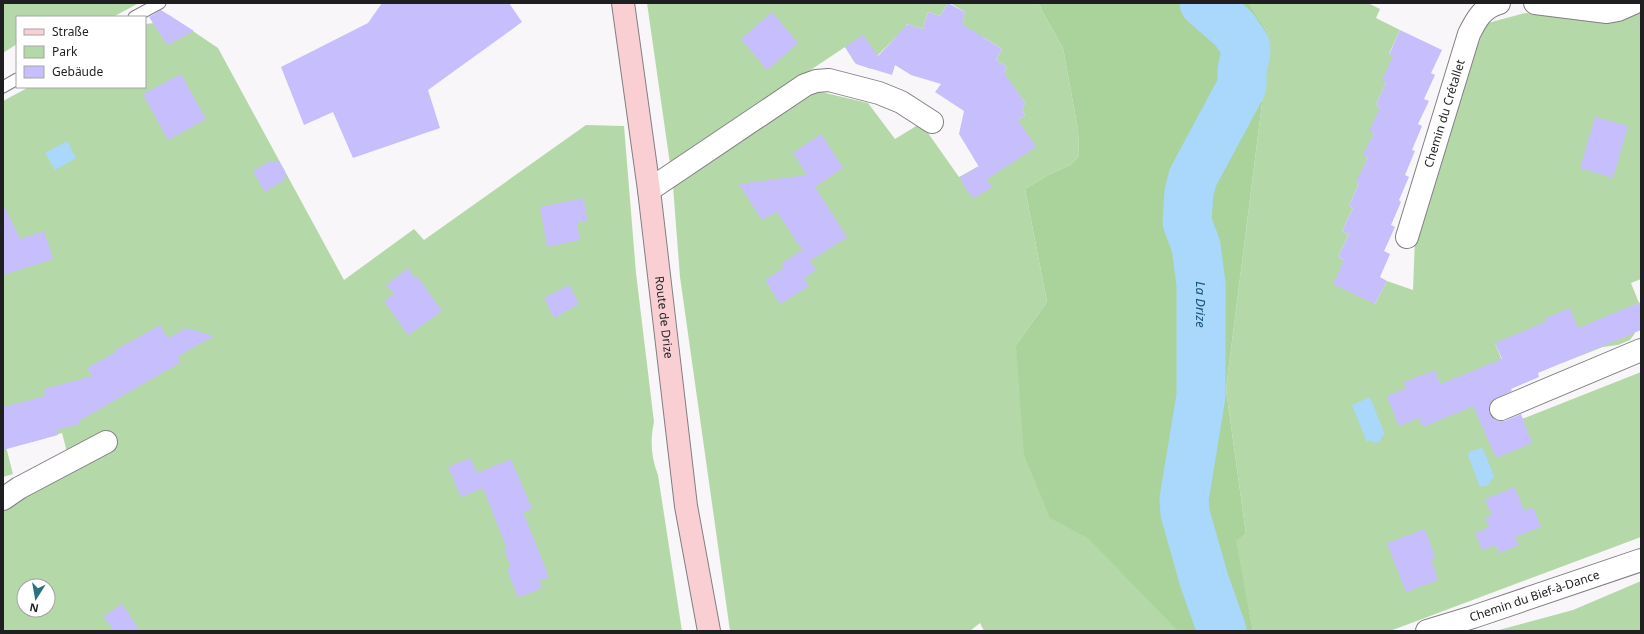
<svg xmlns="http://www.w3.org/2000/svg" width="1644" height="634" font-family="'Noto Sans',sans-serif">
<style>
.green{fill:#b5d8a9;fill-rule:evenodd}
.forest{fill:#aad39b}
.water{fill:#aad7fc}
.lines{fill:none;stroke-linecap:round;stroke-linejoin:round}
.river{stroke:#aad7fc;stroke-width:49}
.building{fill:#c6befd}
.lane-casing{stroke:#827f83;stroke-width:13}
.street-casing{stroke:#827f83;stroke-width:24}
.secondary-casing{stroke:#827f83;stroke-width:24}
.lane{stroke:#fff;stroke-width:11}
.street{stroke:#fff;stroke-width:22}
.secondary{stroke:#f9cfd4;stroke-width:22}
.labels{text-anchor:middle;stroke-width:3;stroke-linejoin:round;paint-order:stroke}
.street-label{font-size:12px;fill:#1f1e20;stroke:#fff}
.water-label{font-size:13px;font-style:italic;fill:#165480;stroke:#fff}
</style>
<rect width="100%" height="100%" fill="#f9f6fa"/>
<g class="green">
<polygon points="3,3 139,3 113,17 17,17 17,44 3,53"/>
<polygon points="647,3 948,3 940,16 928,12 923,29 907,24 904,40 896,37 874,59 871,69 855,63 845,47 670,164"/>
<polygon points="950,3 1039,3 1042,11 1063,48 1078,130 1079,156 1070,165 1048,175 1025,189 1047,302 1016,345 1137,500 1181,631 984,631 980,623 970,631 730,631 680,277 673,186 817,91 868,103 895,139 921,123 959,177 979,166 973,157 985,142 1025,115 1022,110 1025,103 1013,86 1001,93 998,82 1007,67 996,60 1002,49 983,37 975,53 960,29 965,12"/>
<polygon points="1249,3 1368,3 1380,9 1376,18 1400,30 1389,54 1393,56 1386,82 1376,105 1380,107 1374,133 1364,155 1368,158 1357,181 1359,183 1349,206 1353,208 1342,231 1349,234 1338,257 1344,260 1375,304 1387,281 1413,290 1415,238 1484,24 1525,13 1616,21 1641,12 1641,279 1631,283 1639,303 1625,309 1635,333 1630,340 1618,345 1603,347 1562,363 1495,343 1503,363 1501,393 1497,402 1483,407 1494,430 1641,372 1641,537 1390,631 1253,631 1235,541 1246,534 1226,389 1268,56 1267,31"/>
<path d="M169,15l49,33 126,232 70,-51 10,11 162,-115 38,1 12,147 18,149c-4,18 -3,35 4,53l24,156h-679v-125l64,-54 -5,-19 -30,9 -3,-14 -26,7 10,39 -10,3v-376l26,-14h116v-63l9,-1zM24,586h24v24h-24z"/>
<polygon points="1641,581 1641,631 1495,631 1573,610"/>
</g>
<polygon class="forest" points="1039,3 1249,3 1267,31 1268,56 1226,389 1246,534 1236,541 1253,631 1178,631 1088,538 1050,518 1024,455 1016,345 1047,302 1025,189 1048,175 1070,165 1079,156 1078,130 1063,48 1042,11"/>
<g class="water">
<polygon points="67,141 76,158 55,170 45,153"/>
<path d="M1370,397l15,38 -4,1v4c-4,3 -6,4 -11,0l-3,2 -15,-37z"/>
<polygon points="1481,448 1483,449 1494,476 1488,485 1482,487 1479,485 1468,455 1469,452"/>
</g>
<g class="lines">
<path class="river" id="s1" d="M1204,3l30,26 11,16 1,7 -4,18v16l-49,91 -4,15 -2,30 9,24 5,38v112l-17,103 1,14 19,67 18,51"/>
</g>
<g class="building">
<polygon points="382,3 509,3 522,22 428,90 440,128 353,158 333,112 304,125 281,67 368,23"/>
<polygon points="948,3 965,12 962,24 1002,49 996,60 1007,67 1004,72 1025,103 1022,110 1025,115 1018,120 1036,147 987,179 992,187 973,199 959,178 979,166 981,170 959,134 964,111 935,92 941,84 911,75 895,65 892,75 856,64 845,47 863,35 878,56 908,24 923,29 928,12 940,16"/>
<polygon points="161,10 194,31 167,45 149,17"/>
<polygon points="772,12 798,43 767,70 741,39"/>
<polygon points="1400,30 1442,50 1431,73 1435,75 1424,99 1429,101 1418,124 1422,126 1412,150 1415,151 1405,175 1409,177 1399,200 1401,202 1391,225 1395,227 1384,251 1390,254 1380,277 1387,281 1375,304 1333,284 1344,260 1338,257 1349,234 1342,231 1353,208 1349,206 1359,183 1356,181 1368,158 1363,155 1374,133 1369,131 1380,107 1376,105 1386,82 1382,80 1393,56 1389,55"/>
<polygon points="181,74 206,119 168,140 143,94"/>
<polygon points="1595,117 1628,126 1613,178 1580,168"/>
<polygon points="821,134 843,168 815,187 847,237 810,261 816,270 804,278 809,286 780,304 765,280 784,268 781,264 802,250 805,254 777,212 762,220 739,184 807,175 793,153"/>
<polygon points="270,161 279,161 285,171 285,179 265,192 253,171"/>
<polygon points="583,198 588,220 577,223 580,240 547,247 540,207"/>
<polygon points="3,204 20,239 44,231 53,259 3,275"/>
<polygon points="408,268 415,279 418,277 442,311 408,335 384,301 394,294 386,285"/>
<polygon points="569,285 579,304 554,318 544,298"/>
<polygon points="1641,302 1641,330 1538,373 1539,377 1511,389 1512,391 1491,401 1489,408 1490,414 1494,419 1500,421 1505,421 1521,414 1532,443 1496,458 1473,406 1423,427 1419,418 1399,426 1387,396 1406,388 1404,382 1435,370 1440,384 1502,359 1495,343 1545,322 1544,319 1570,308 1578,328"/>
<polygon points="160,325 168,338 186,328 214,336 178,356 181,362 79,421 80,424 56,430 58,435 3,450 3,407 45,396 44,389 92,376 87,368 116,352 115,350"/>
<polygon points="470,458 478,475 477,473 511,459 532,509 523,512 549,577 539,581 542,588 518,598 507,569 511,567 504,550 507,549 483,488 461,497 448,467"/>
<polygon points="1515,487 1524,511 1533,507 1541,527 1515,537 1519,545 1499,553 1496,545 1482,550 1475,533 1489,527 1485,518 1492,516 1485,499"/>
<polygon points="1425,529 1435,557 1431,559 1438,580 1406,592 1387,543"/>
<polygon points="122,604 140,631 114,631 104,616"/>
</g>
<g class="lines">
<g class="lane-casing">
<g id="lane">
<polyline points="134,17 160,3"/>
<polyline points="3,87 17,79"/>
</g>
</g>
<g class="street-casing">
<g id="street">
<polyline points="1535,3 1607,12 1618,10 1634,3"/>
<polyline points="649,190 805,85 816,81 829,80 879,93 901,102 932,122"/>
<path id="s2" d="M1407,237l62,-203c7,-14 14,-27 30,-31"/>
<polyline points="1501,409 1641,350"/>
<polyline points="3,499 19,488 106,442"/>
<path id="s3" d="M1427,631l46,-14 168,-57"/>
</g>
</g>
<g class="secondary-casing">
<g id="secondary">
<path id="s4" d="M623,3l26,187 37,316 23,125"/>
</g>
</g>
<use href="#lane" class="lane"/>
<use href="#street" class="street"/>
<use href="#secondary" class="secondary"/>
</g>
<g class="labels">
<g class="street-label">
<text dy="4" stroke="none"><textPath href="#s2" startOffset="129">Chemin du Crétallet</textPath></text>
<text dy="4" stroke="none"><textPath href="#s4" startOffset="317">Route de Drize</textPath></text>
<text dy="4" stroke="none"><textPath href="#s3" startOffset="113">Chemin du Bief-à-Dance</textPath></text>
</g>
<g class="water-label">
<text dy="5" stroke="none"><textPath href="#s1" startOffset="334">La Drize</textPath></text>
</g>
</g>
<rect width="1644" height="634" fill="none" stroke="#1f1e20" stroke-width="8"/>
<rect x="16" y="16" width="130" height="72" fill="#ffffff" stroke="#a5a5a6"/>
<rect x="24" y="29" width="20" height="6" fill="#f9cfd4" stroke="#a5a5a6"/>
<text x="52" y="36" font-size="12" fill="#1f1e20">Straße</text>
<rect x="24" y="46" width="20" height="12" fill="#b5d8a9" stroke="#a5a5a6"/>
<text x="52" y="56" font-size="12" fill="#1f1e20">Park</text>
<rect x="24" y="66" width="20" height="12" fill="#c6befd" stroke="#a5a5a6"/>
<text x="52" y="76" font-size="12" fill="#1f1e20">Gebäude</text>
<g transform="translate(36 598) rotate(191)"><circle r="19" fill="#ffffff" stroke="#a5a5a6"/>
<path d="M0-3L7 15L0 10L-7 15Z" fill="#2b717f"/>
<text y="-6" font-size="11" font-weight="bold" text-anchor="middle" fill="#1f1e20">N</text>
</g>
</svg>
